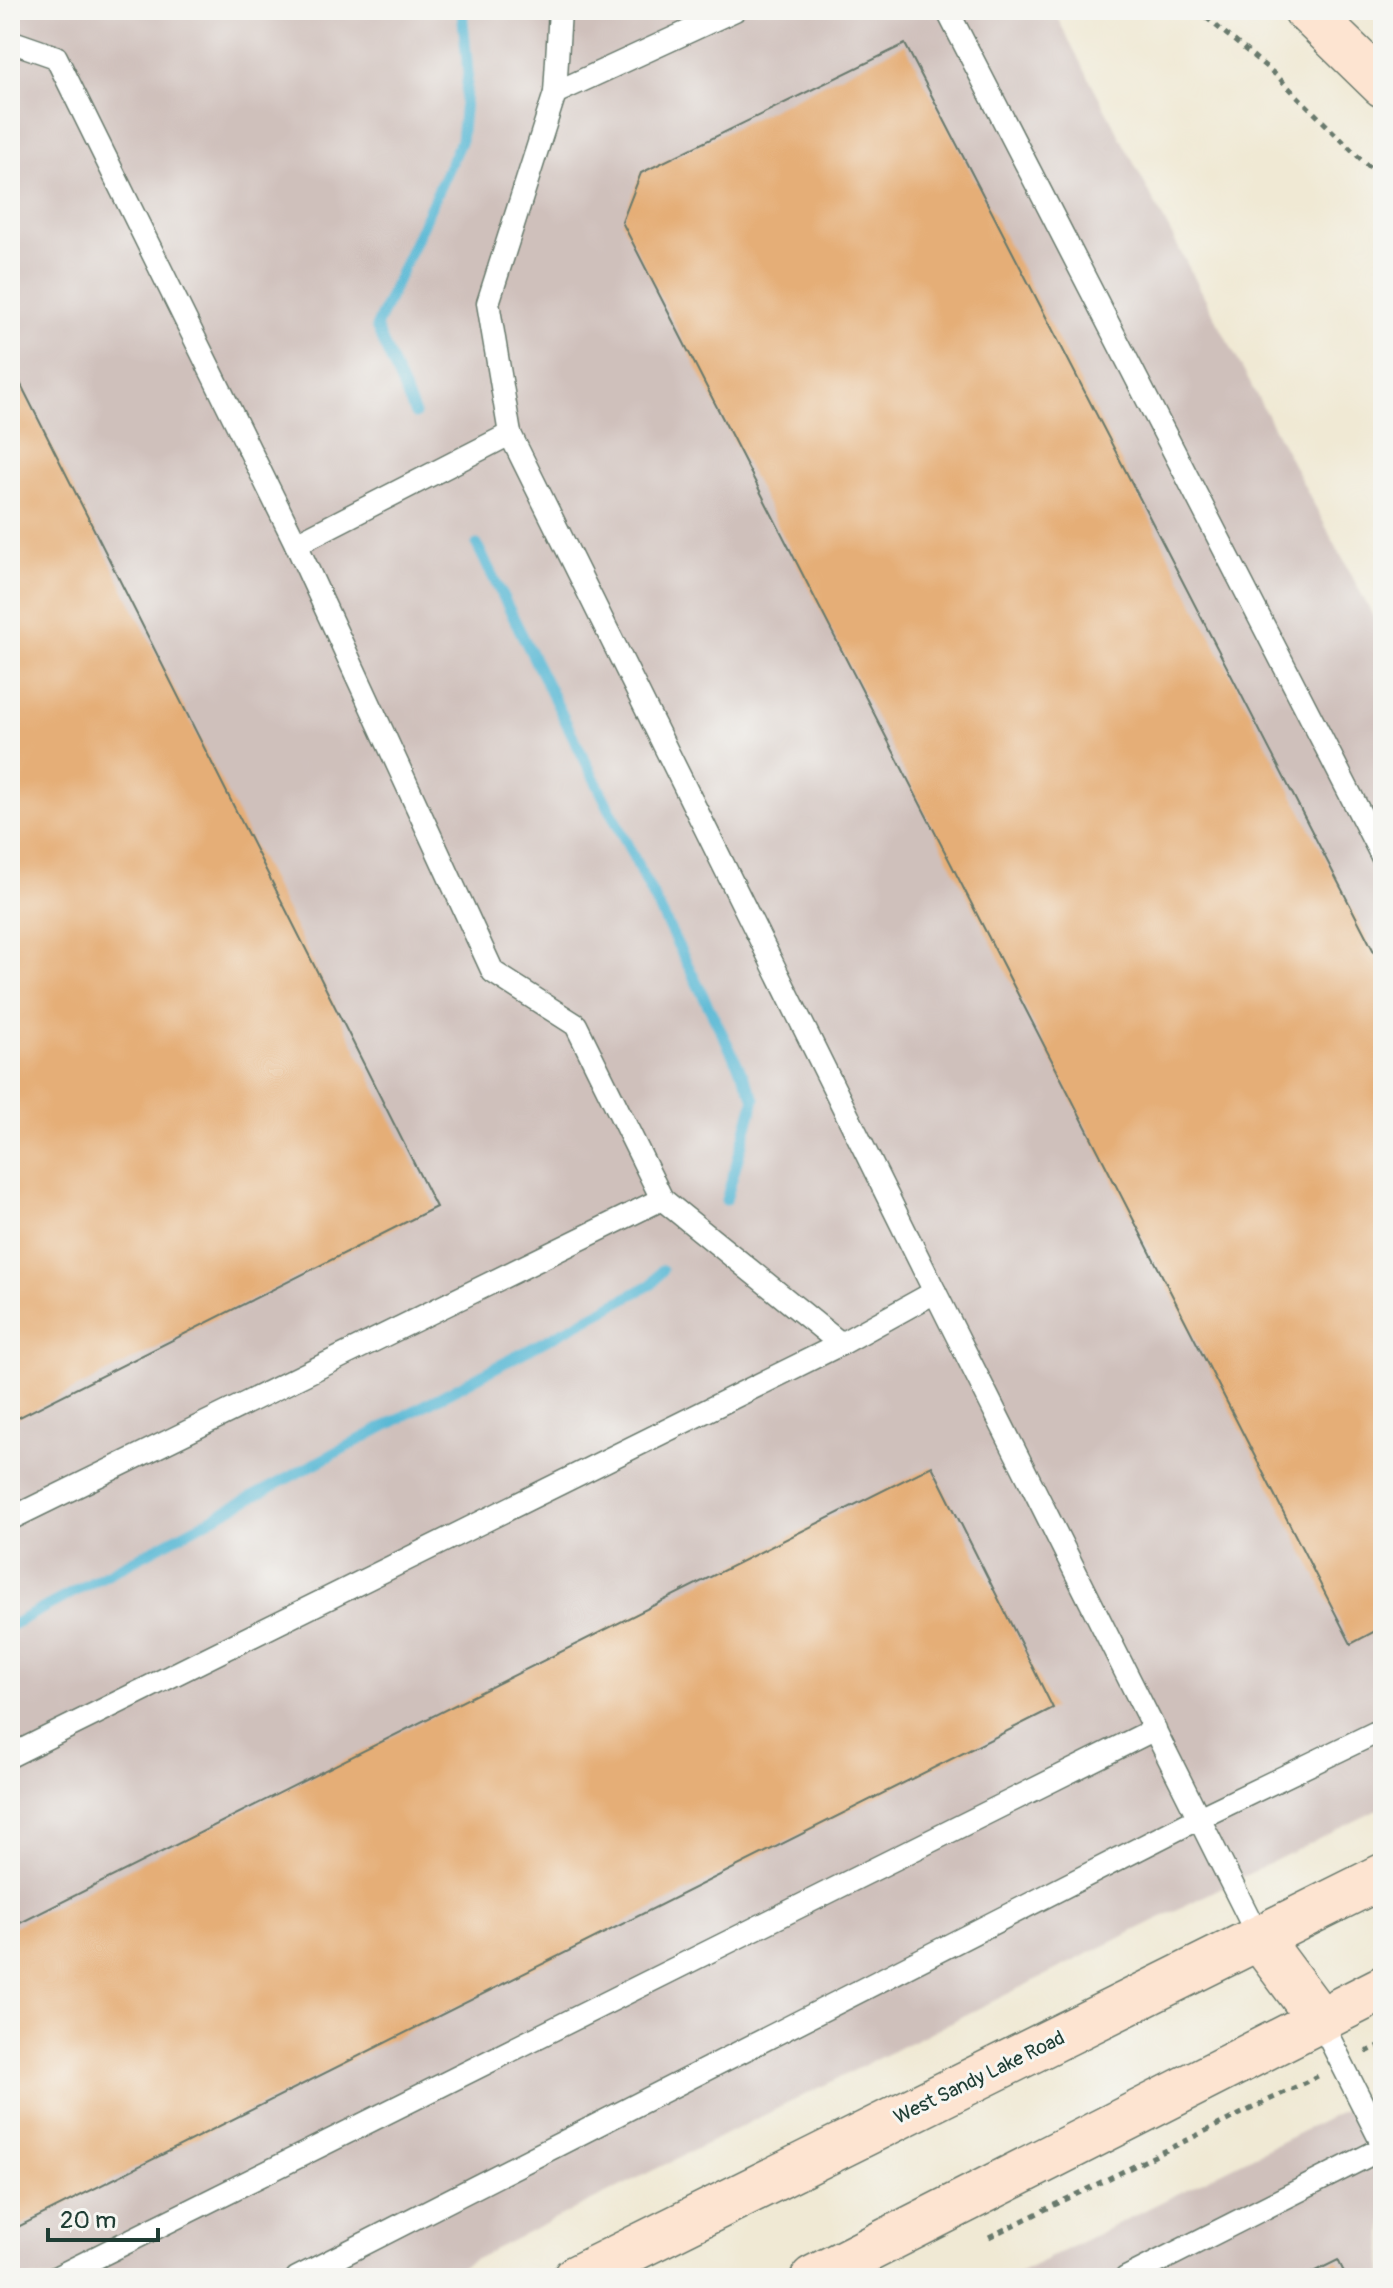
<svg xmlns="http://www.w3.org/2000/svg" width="1393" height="2288" font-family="Pangolin,sans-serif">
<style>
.industrial{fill:#cfc0bb}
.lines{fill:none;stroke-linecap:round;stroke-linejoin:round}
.stream{stroke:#56b7d4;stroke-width:11}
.building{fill:#e5ae77}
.lane-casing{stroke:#68796c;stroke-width:25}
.secondary-casing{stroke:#68796c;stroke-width:47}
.path{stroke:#68796c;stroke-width:5;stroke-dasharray:6 6;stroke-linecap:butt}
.lane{stroke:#fff;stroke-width:22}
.secondary{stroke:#fde4d1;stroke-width:44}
.labels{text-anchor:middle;stroke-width:6;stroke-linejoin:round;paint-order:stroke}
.street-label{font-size:20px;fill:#1f3d34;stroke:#f6f6f2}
</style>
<rect width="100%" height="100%" fill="#f6f6f2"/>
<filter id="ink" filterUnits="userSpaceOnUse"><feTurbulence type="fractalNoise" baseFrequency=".0125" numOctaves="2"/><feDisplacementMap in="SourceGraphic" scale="16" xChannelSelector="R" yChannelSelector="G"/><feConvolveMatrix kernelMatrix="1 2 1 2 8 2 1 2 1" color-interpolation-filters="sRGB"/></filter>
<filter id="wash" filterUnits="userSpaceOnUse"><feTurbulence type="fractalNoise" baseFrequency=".006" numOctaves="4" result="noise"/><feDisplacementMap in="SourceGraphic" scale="32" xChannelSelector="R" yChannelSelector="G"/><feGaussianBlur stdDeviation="1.8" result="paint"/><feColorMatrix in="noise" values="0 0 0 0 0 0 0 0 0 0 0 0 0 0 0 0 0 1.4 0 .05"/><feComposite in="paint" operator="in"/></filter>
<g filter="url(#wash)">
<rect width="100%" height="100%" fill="#f0e9d4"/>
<g class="industrial">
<polygon points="10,10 1053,10 1383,635 1383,1807 437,2278 10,2278"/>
<polygon points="1383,2091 1383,2278 1009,2278"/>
</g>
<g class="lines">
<g class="stream">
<polyline points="415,414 376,327 461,140 468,72 462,10"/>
<polyline points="477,545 755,1099 726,1200"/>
<polyline points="10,1626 652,1284 662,1270"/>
</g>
</g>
<g id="blocks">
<g class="building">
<polygon points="905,44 1383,969 1383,1627 1351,1644 622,222 641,173"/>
<polygon points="10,363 436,1207 10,1422"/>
<polygon points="932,1466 1053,1708 10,2231 10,1928"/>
<polygon points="1338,2260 1347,2278 1302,2278"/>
</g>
</g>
</g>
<g filter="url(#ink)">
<use href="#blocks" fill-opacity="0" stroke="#68796c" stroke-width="2"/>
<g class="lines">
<g class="lane-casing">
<g id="lane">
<polyline points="947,10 1383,858"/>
<polyline points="10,41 56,57 296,544"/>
<polyline points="555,93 735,10"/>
<polyline points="510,434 935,1292 1259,1938"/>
<polyline points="841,1344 935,1292"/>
<polyline points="10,1519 662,1199"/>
<polyline points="10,1756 841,1344 662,1199 576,1025 493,972 296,544 510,434 488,303 555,93 560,10"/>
<polyline points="1320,2020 1383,2145"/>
<polyline points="55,2278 1155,1729"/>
<polyline points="297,2278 1199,1818 1383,1729"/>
<polyline points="1126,2278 1383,2148"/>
</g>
</g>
<g class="secondary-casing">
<g id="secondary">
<polyline points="1306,10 1383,85"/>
<polyline points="1259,1938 1320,2020"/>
<polyline points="575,2278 1383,1876"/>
<polyline points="813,2278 1383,1988"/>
</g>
</g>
<g class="path">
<polyline points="1197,10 1276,75 1383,181"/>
<polyline points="1366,2052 1383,2044"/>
<polyline points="989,2237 1318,2076"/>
</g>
<use href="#lane" class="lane"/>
<use href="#secondary" class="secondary"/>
</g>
</g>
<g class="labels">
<g class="street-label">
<text transform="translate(979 2077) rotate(-26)" y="7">West Sandy Lake Road</text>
</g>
</g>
<rect width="1393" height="2288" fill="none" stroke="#f6f6f2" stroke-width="40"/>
<path d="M48 2228v12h110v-12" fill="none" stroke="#1f3d34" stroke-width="4"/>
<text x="60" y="2228" font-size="24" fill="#1f3d34" stroke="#f6f6f2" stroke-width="6" paint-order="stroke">20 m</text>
</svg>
